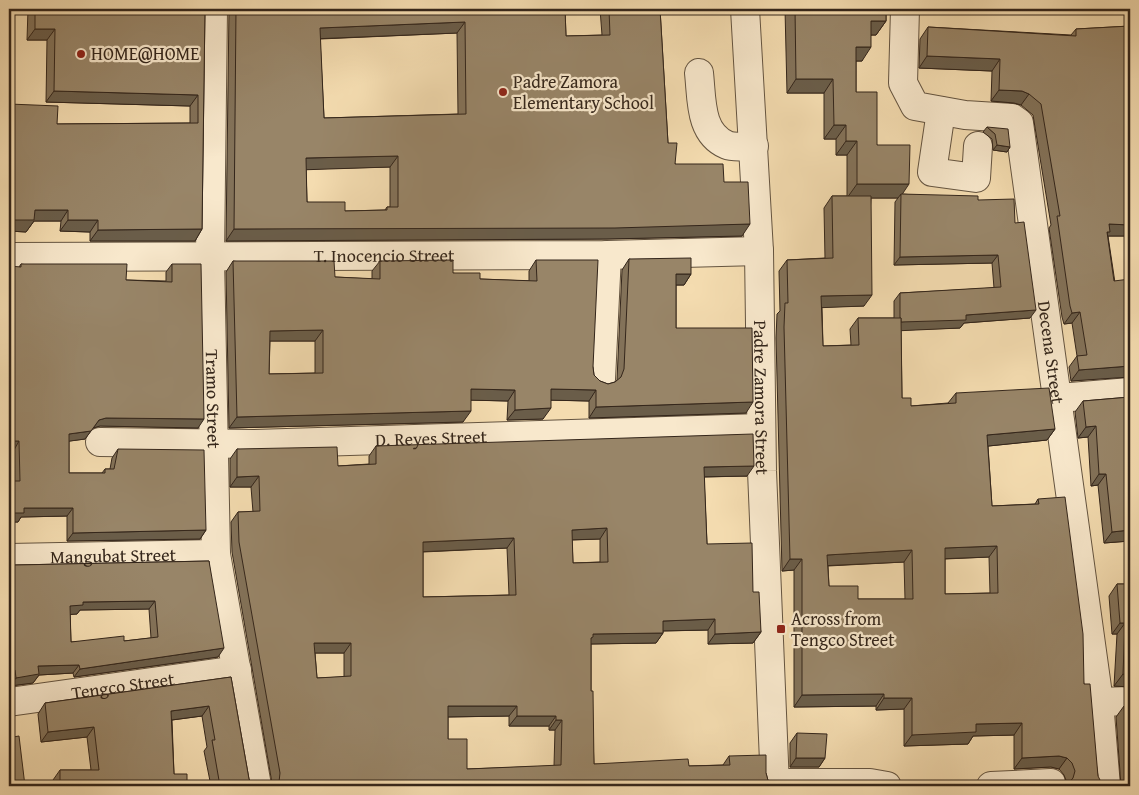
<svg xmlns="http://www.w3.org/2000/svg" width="1139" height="795" font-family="'Gentium Book Plus',serif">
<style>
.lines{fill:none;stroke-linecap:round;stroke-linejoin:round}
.minor-casing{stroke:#645440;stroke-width:30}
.minor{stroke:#f8e8cc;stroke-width:28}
.wall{fill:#837259;stroke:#34261b;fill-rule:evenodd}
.shaded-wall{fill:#6a5d49;stroke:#34261b}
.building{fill:#988568;stroke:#34261b;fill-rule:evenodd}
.poi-dot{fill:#8f2418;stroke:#f8e8cc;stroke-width:2}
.labels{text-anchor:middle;stroke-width:4.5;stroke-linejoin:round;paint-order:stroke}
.poi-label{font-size:18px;fill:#34261b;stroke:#f8e8cc;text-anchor:start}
.street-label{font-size:18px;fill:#34261b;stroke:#f8e8cc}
</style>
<rect width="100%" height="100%" fill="#f4dcb0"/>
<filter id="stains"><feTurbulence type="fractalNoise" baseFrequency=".004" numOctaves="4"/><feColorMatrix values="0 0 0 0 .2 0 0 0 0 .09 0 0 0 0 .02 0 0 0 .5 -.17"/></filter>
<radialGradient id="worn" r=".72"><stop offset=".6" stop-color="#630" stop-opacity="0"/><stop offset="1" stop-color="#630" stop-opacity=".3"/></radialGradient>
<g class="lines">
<g class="minor-casing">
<g id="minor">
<path id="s1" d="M213,9l-3,249 6,296 41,232"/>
<path id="s2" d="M745,9l14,242 3,220 13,315"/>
<path id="s3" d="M905,9l-2,74 12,23 50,9 47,3 7,5 80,579 7,84"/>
<path d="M699,73c3,26 0,60 28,72 7,3 19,1 27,1"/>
<polyline points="941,111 932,172 976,178 978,146"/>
<path id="s4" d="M9,257l598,-2 152,-4"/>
<polyline points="601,379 607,255"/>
<polyline points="1059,398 1130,392"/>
<path id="s5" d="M100,442l153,2 508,-16"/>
<path id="s6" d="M9,558l207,-4"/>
<path id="s7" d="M9,702l228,-32"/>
<polyline points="1099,702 1130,701"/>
<polyline points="774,783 870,783 887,786"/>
<polyline points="991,786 1051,783"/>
</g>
</g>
<use href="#minor" class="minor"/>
</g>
<g class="wall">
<polygon points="28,9 205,9 202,229 195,241 90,241 90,232 60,231 61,221 34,221 26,232 9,231 9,104 57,124 190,123 190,106 46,102 47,40 27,40"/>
<path d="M229,9h336l1,27 36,-1 -2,-26h60l8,134 7,21 49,18 18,54 -135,3 -381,2zM457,33l1,81 -134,4 -4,-79zM390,167v40h-3l-2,3 -40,1 -38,-9 -1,-33z"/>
<path d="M785,9h101v12l-10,14h-5l-9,26h-6v31l21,53 25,49 76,6 37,23 15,95 -66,5 -4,5 -59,2 1,68 9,8 37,-3 8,-10 99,36 -8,11 -59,6 4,60 43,-2 3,-5 46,185 14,92 -32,9 1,-2 -3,-8 -5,-6 -8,-2 -37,2v-34l-41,1 -5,8 -64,2v-37l-28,1v-4l-82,1v-137l-12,1 -6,-233 1,-24 3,-3 -1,-40 8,-11 38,-2 -1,-50 8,-12h15v-41h-11v-16h-12v-46h-37zM871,198h27l-3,4 -1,63 98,-2 2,25 -94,5 -6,8v17h-36l-8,11 1,16 -28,1 -1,-39 42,-1zM989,557l1,36 -45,1v-35zM904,562l1,37h-47l-29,-13 -1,-20z"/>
<polygon points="1130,26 1130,101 1127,101 1129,142 1130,142 1130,230 1126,236 1108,236 1129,376 1071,381 1069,367 1077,356 1072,323 1064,324 1062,317 1049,228 1051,225 1033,115 1021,105 1014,103 991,101 992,71 919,68 920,39 928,27 1071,35 1076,29"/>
<polygon points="987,127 1010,147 1007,152 993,150 992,139 983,132"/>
<path d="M629,259l62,15 -7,11h-8v43l70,85 -157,5v-17l-38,-1 -8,19 -36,1 1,-19 -37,-1 -8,22 -234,6 -3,-156 7,-11 102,16 37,2v-8l8,-10 73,12 27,6 49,2v-10l7,-11 57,107 1,8 6,6 8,3 7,-2 2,-2 5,-110zM270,341h45v32l-46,1z"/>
<polygon points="21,264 126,280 166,281 166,272 172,264 198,428 100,426 93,428 85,439 69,441 69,473 102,473 105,469 110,469 112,458 118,449 206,530 200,539 67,541 67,516 21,517 18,522 9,522 9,481 14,481 14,450 19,267"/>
<polygon points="1130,397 1130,541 1104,543 1098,485 1091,486 1088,437 1078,438 1075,412 1083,401"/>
<path d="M376,446l371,30 -43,1 3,67 46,48 8,40 -8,11 -45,1v-14l-45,1v2l-7,10 -65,1v47l3,73 95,2 34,-1 6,-9 37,17 3,11 2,2h-499v-3l-40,-231 -1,-30 7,-10h15l-2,-25h-21v-28l7,-10 101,17 31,-2v-8zM600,539v23l-27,1 -1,-23zM507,548l2,47 -86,2v-45zM315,653h29v24l-27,1zM509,716v10h40v4h6l-1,36 -87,3 -19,-30v-22z"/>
<path d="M209,561l9,96 -144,20 -1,-4 -34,2 -6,8 -23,3 -1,-8 6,-113zM149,609l2,29 -27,3 -53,1 -1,-28h7l3,-4z"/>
<polygon points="1117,584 1130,584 1130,687 1114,686 1117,634 1112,634 1109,596"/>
<polygon points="231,677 249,779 253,786 211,786 204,751 207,747 202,716 172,720 174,774 187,786 53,786 53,780 60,770 91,770 87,737 41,742 38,714 45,703"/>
<polygon points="1130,705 1130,786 1121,786 1116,717 1124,706"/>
<polygon points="797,733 825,758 819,767 790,767 790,743"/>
</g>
<g class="shaded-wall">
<polygon points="871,21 886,21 876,35 861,35"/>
<polygon points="465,22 457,33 312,39 320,28"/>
<polygon points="35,29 55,29 47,40 27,40"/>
<polygon points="856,47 871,47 862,61 846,61"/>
<polygon points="927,56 1000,59 992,71 919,68"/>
<polygon points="796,79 833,79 824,93 787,93"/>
<polygon points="999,90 1022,91 1029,94 1021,105 1014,103 991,101"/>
<polygon points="1126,90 1130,90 1130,101 1118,102"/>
<polygon points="54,91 198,95 190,106 46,102"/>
<polygon points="834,125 846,125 836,139 824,139"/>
<polygon points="846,141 857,141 847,155 836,155"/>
<polygon points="997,145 1010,147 1007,152 993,150"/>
<polygon points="398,156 390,167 298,170 306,158"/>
<polygon points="857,184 909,184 901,196 901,194 898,198 847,198"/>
<polygon points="35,210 68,210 61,221 34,221 26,232 9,231 9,220"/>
<polygon points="68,220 98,220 90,232 60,231"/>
<polygon points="750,224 742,236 607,239 226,241 234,229"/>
<polygon points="1109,224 1130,225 1130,230 1126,236 1107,236"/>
<polygon points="202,229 195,241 90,241 98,230"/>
<polygon points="998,255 992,263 894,265 900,257"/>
<polygon points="676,274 691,274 684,285 668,285"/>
<polygon points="872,295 864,306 813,308 821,296"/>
<polygon points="1036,310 1030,318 964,323 960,328 894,331 900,322 966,315"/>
<polygon points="1080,312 1072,323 1064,324 1072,313"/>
<polygon points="323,330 315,341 262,341 270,331"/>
<polygon points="1130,366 1130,377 1071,381 1079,370"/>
<polygon points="471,389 515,390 508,401 464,400"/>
<polygon points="551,389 596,390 589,401 544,400"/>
<polygon points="753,402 746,413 589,418 596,407"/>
<polygon points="551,408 543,419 507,420 515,410"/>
<polygon points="471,411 463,422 229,428 237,417"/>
<polygon points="106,418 204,419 198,428 100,426 93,428 99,420"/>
<polygon points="1096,426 1088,437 1078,438 1086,427"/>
<polygon points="1055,429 1047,440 979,447 987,435"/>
<polygon points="91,431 85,439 63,442 69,434"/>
<polygon points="9,441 19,441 14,450 9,450"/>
<polygon points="754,466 747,476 696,477 704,467"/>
<polygon points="1099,474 1106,474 1098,485 1091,486"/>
<polygon points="259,476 251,487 230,487 237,477"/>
<polygon points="24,508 73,508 67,516 21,517 18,522 9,522 9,513"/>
<polygon points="607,528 600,539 565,540 572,530"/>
<polygon points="206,530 200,539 67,541 73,533"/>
<polygon points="1130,530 1130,541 1104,543 1112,532"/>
<polygon points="514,538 507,548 415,552 423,542"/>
<polygon points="997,546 989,557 937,559 945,548"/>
<polygon points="912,550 904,562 819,566 827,555"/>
<polygon points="790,559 802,559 794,570 782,571"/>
<polygon points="155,601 149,609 80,610 77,614 64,615 70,606 83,602"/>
<polygon points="715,619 708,630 656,631 663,621"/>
<polygon points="1120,623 1125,623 1117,634 1112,634"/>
<polygon points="761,632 753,643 708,644 715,634"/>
<polygon points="663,633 656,643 588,644 593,634"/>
<polygon points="314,643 351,643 344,653 307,653"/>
<polygon points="224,648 218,657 74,677 80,669"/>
<polygon points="79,665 73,673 39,675 33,683 10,686 16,678 38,666"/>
<polygon points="15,670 9,678 9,671"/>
<polygon points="1123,674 1130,675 1130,687 1114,686"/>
<polygon points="884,694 876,706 794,707 802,695"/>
<polygon points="884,698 912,698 904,709 876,710"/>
<polygon points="209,706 202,716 164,721 171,711"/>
<polygon points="448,706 517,706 509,716 441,717"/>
<polygon points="517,716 556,716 549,726 509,726"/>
<polygon points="556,720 562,720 555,730 549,730"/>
<polygon points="1022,723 1014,735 973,736 968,744 904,746 912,735 976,724"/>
<polygon points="94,727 87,737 41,742 48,732"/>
<polygon points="1059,756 1067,758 1059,769 1051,767 1014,769 1022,758"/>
<polygon points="796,758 825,758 819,767 790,767"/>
</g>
<g class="building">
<polygon points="35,9 205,9 202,229 98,230 98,220 68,220 68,210 35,210 34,220 9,220 9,104 58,106 57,124 198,123 198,95 54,91 55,29 35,29"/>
<path d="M236,9h329l1,27 44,-1 -1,-26h51l8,134h9l-2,21h48l1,18h24l2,42 -135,4 -381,1zM465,22l1,92 -142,4 -4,-90zM398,156v51h-11v3l-42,1v-9h-38l-1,-44z"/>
<polygon points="795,9 886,9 886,21 871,21 871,47 856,47 856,92 877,92 877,145 910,145 909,184 857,184 857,141 846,141 846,125 834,125 833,79 796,79"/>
<polygon points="1130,26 1130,90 1126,90 1129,142 1130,142 1130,225 1109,224 1110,232 1107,232 1114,281 1130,279 1130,366 1079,370 1077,356 1087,355 1080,312 1072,313 1070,306 1057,216 1060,216 1041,104 1029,94 1022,91 999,90 1000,59 927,56 928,27 1076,36 1076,29"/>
<polygon points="987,127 1008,129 1010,147 997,145 995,134"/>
<polygon points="901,194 978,196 978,200 1014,199 1015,223 1024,222 1036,310 966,315 966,320 901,322 901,318 900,318 900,293 1001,287 998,255 900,257"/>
<path d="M832,196h39l1,99 -51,1 2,50 36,-1 -1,-27h43l1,80h9v8l45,-3v-10l93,-5 6,41 -68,6 5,71 47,-2 -1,-5 27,-2 18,137 1,50h6l8,92 4,8 3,2h-43l6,-2 5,-6 2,-7 -3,-8 -5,-5 -8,-2 -37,2v-35l-46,1v8l-64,3v-37h-28v-4l-82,1v-136h-12l-6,-232 1,-24h3l-1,-43 46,-2zM997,546l1,47 -53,1v-46zM912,550l1,49h-55v-13h-29l-2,-31z"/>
<path d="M691,258v16h-15v54h76l1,74 -157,5v-17l-45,-1v19l-36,2v-20l-44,-1v22l-234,6 -4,-156h101l1,16 45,2v-18l73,-1v13h27v6l57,2 -1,-21h62l-5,107 1,8 6,6 8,3 7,-2 6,-5 3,-8 5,-110zM323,330v43l-54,1 1,-43z"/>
<polygon points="21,264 127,264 126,280 172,282 172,264 201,264 204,419 106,418 99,420 91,431 69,434 69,473 105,473 105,469 114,469 118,449 204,450 206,530 73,533 73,508 24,508 24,513 9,513 9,481 20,481 19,441 9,441 9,266 21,267"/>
<polygon points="1130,397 1130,530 1112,532 1106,474 1099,474 1096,426 1086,427 1083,401"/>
<path d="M753,434l1,32 -50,1 3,77 45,-1 1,49h6l2,40 -46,2v-15l-52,2v12l-70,1v3l-2,1v53h2l1,73 94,-5 1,7 41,-1 -1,-9 37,-1v18l3,11 2,2h-496l4,-4 1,-9 -41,-231 -1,-30 22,-1 -1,-35 -22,1v-28l100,-2 1,19 38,-2v-18zM607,528l1,34 -35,1 -1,-33zM514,538l2,57 -93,2v-55zM314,643h37v33l-34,2zM448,706h69v10h39v4h6l-1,45 -94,4v-30h-19z"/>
<path d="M209,561l15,87 -144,21 -1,-4 -41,1 1,8 -23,4 -1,-8 -6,1v-108l6,2zM155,601l3,36 -34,4v-5l-53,6 -1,-36 13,-1v-3z"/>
<polygon points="1117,584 1130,584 1130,675 1123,674 1125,623 1120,623"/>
<polygon points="231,677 249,779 253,786 220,786 212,740 215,740 209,706 171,711 174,774 187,774 187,786 60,786 60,770 99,770 94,727 48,732 45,703"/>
<polygon points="1130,705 1130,786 1124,786 1128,781 1130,773 1124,706"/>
<polygon points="9,708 10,709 13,737 19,736 25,786 9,786"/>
<polygon points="797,733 827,734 825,758 796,758"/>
</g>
<g class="poi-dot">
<circle cx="81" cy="54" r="5"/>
<circle cx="503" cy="92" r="5"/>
<rect x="776" y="624" width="10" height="10" rx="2.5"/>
</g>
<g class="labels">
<g class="poi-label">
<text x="91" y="60">HOME@HOME</text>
<text x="513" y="88">Padre Zamora<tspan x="513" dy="21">Elementary School</tspan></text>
<text x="791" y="625">Across from<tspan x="791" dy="21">Tengco Street</tspan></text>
</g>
<g class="street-label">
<text dy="6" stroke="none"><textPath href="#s4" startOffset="375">T. Inocencio Street</textPath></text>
<text dy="6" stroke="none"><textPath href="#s3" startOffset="438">Decena Street</textPath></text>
<text dy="6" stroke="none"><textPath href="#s2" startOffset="389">Padre Zamora Street</textPath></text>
<text dy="6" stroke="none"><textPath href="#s1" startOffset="390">Tramo Street</textPath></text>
<text dy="6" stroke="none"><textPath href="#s5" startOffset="331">D. Reyes Street</textPath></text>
<text dy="6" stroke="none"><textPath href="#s6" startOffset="104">Mangubat Street</textPath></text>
<text dy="6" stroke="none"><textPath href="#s7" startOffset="115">Tengco Street</textPath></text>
</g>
</g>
<rect width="1139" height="795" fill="none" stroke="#f4dcb0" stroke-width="30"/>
<rect x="10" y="10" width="1119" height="775" fill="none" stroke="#34261b" stroke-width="2.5"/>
<rect x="15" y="15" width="1109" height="765" fill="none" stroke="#34261b"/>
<rect width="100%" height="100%" filter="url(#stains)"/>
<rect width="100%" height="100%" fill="url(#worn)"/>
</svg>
